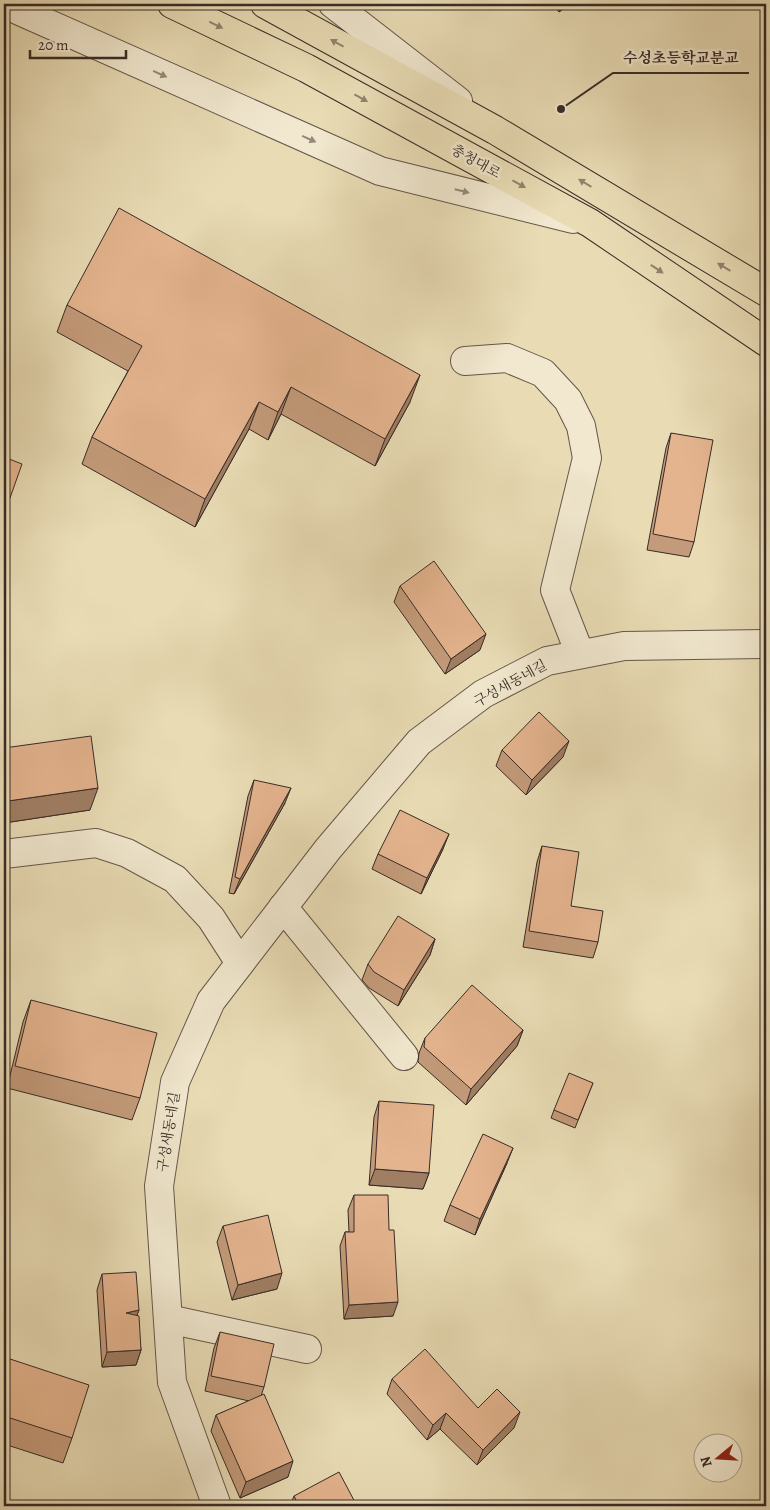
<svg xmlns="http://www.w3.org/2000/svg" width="770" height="1510" font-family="Alegreya,'Noto Serif KR',serif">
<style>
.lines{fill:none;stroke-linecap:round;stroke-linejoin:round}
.minor-casing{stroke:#64574a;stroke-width:30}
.major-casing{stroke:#382b26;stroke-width:30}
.minor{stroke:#f1e8cf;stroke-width:28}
.major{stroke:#e9dcb5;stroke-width:28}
.wall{fill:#c49b7a;stroke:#382b26}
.shaded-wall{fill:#a07e63;stroke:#382b26}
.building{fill:#e4b48e;stroke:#382b26}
.oneway{fill:#90846e}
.oneway2{fill:#948a7a}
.labels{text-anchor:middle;stroke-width:5;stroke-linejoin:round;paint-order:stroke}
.street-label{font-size:14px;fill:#382b26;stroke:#f1e8cf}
.leader{fill:none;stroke:#382b26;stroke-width:2}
.callout-dot{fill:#382b26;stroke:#f1e8cf;stroke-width:2}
.callout-label{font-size:15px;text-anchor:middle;font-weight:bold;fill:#382b26;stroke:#f1e8cf;stroke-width:5;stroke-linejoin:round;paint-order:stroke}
</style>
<rect width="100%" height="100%" fill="#e9dcb5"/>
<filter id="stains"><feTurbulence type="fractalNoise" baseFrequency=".004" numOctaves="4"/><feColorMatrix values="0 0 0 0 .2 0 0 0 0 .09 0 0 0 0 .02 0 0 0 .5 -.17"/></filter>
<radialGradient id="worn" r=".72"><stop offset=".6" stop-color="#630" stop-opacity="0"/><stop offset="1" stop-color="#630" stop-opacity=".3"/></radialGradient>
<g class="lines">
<g class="minor-casing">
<g id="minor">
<polyline points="4,4 380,171 573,219"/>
<polyline points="333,4 458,101"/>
<polyline points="465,361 507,358 543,373 568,400 581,426 587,458 555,590 580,654"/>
<polyline points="4,854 96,843 127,853 175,879 211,918 240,963"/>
<polyline points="283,907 404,1056"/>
<polyline points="168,1319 307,1349"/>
<polyline points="217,1506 172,1382 159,1186 175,1082 211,1001 328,849 419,742 483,694 547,661 624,646 766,644"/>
</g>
</g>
<g class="major-casing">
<g id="major">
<polyline points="172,4 306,68 590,223 766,342"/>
<polyline points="265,4 495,130 766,292"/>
</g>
</g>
<use href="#minor" class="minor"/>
<use href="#major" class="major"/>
</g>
<g class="wall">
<polygon points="520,4 527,4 522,8"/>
<polygon points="552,4 570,4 559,12"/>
<polygon points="651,4 660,4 655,8"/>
<polygon points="67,305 410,402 375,466 281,414 268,440 249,429 195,527 82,464 92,437 128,371 57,332"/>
<polygon points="671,433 694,542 689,557 647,550 666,448"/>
<polygon points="400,586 480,650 445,674 394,602"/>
<polygon points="4,748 90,810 4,823"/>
<polygon points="502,750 563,757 526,795 496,766"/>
<polygon points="254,780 285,803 234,894 229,893 248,796"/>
<polygon points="542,846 571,906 598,942 593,958 523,947 537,862"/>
<polygon points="443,849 421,894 372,869 378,854"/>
<polygon points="435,939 430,955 398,1006 369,988 362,980 368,964"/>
<polygon points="31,1000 140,1098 132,1120 7,1088 23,1022"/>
<polygon points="523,1030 517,1046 466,1105 418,1062 419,1053 425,1038"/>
<polygon points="593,1083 575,1128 551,1118 554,1110"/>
<polygon points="379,1101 429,1173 423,1189 369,1185 374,1117"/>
<polygon points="507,1163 475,1235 444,1221 450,1205"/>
<polygon points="354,1195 389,1230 393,1316 344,1319 340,1246 345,1232 349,1232 348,1210"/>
<polygon points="223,1226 277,1289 232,1300 217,1242"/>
<polygon points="102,1274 139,1310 137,1315 141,1350 136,1365 102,1367 97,1290"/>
<polygon points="220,1332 264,1387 261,1396 288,1477 240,1498 211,1431 216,1415 249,1401 205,1391 214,1348"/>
<polygon points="4,1357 72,1438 63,1463 4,1444"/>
<polygon points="392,1379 478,1408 514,1428 477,1465 440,1429 427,1440 387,1394"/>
<polygon points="294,1496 357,1506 290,1506"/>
</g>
<g class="shaded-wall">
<polygon points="562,4 570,4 559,12"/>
<polygon points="420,375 410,402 375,466 385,439"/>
<polygon points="291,387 281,414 268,440 278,412"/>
<polygon points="259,402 249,429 195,527 205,499"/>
<polygon points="486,634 480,650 445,674 451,659"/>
<polygon points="569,741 563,757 526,795 532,780"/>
<polygon points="98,788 90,810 4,823 4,812 8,801"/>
<polygon points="291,788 285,803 234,894 240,879"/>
<polygon points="449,834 443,849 421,894 427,878"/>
<polygon points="435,939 430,955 398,1006 404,990"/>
<polygon points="523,1030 517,1046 466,1105 471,1089"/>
<polygon points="513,1148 507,1163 475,1235 480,1219"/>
<polygon points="375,1169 429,1173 423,1189 369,1185"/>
<polygon points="282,1273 277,1289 232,1300 238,1285"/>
<polygon points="398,1302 393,1316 344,1319 349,1305"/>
<polygon points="139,1310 133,1325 126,1313"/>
<polygon points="141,1350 136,1365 102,1367 107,1352"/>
<polygon points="520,1412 514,1428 477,1465 483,1450"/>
<polygon points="446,1413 440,1429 427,1440 433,1425"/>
<polygon points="293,1461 288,1477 240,1498 246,1482"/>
</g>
<g class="building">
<polygon points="119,208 420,375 385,439 291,387 278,412 259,402 205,499 92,437 142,346 67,305"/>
<polygon points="671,433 713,440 694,542 653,534"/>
<polygon points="4,457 22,464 4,515"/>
<polygon points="434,561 486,634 451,659 400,586"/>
<polygon points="539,712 569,741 532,780 502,750"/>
<polygon points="91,736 98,788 8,801 4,772 4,748"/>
<polygon points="254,780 291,788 240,879 235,877"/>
<polygon points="400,810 449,834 427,878 378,854"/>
<polygon points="542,846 579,852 571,906 603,911 598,942 529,931"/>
<polygon points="398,916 435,939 404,990 374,972 368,964"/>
<polygon points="472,985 523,1030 471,1089 424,1047 425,1038"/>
<polygon points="31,1000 157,1033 140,1098 15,1066"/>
<polygon points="569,1073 593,1083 578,1120 554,1110"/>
<polygon points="379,1101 434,1105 429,1173 375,1169"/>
<polygon points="483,1134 513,1148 480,1219 450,1205"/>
<polygon points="354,1195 388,1195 389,1230 394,1230 398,1302 349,1305 345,1232 354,1232"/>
<polygon points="268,1215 282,1273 238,1285 223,1226"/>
<polygon points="136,1272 139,1310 126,1313 139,1316 141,1350 107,1352 102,1274"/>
<polygon points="220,1332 274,1344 264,1387 211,1376"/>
<polygon points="425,1349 478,1408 497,1389 520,1412 483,1450 446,1413 433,1425 392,1379"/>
<polygon points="4,1357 89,1385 72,1438 4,1416"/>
<polygon points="264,1394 293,1461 246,1482 216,1415"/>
<polygon points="339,1472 357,1506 299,1506 294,1496"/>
</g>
<defs><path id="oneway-solid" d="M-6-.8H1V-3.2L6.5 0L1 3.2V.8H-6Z" transform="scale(1.25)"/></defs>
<g class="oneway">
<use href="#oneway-solid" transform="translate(216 25) rotate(26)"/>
<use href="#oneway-solid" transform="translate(337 43) rotate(-151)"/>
<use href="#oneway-solid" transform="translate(361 98) rotate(29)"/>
<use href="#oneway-solid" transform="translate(585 183) rotate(-149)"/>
<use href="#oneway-solid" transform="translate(519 184) rotate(29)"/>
<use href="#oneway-solid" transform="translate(724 267) rotate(-149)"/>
<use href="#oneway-solid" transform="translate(657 269) rotate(34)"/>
</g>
<g class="oneway2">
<use href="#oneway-solid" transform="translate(160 74) rotate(24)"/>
<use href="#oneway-solid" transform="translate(309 139) rotate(24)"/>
<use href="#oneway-solid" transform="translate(462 191) rotate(14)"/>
</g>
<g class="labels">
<g class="street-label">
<text transform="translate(476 161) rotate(29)" y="5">충청대로</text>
<text transform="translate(510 683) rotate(-29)" y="5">구성새동네길</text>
<text transform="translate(168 1132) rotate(-81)" y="5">구성새동네길</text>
</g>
</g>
<path class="leader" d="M561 109L613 73H749"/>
<circle class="callout-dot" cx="561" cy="109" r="5"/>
<g class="callout-label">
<text x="681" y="63">수성초등학교분교</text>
</g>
<rect width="770" height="1510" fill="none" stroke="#e9dcb5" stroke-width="20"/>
<rect x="5" y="5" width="760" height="1500" fill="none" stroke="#382b26" stroke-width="2.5"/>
<rect x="10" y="10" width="750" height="1490" fill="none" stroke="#382b26"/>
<g transform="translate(718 1458) rotate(252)"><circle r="24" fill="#f1e8cf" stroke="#a79c8b"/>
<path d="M0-4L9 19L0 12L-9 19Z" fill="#8f2418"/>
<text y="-8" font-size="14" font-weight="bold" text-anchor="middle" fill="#382b26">N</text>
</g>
<path d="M30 50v8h96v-8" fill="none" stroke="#382b26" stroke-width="2.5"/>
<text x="38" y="50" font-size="15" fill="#382b26" stroke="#f1e8cf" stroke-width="4" paint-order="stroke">20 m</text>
<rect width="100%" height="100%" filter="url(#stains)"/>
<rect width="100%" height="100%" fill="url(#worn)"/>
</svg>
